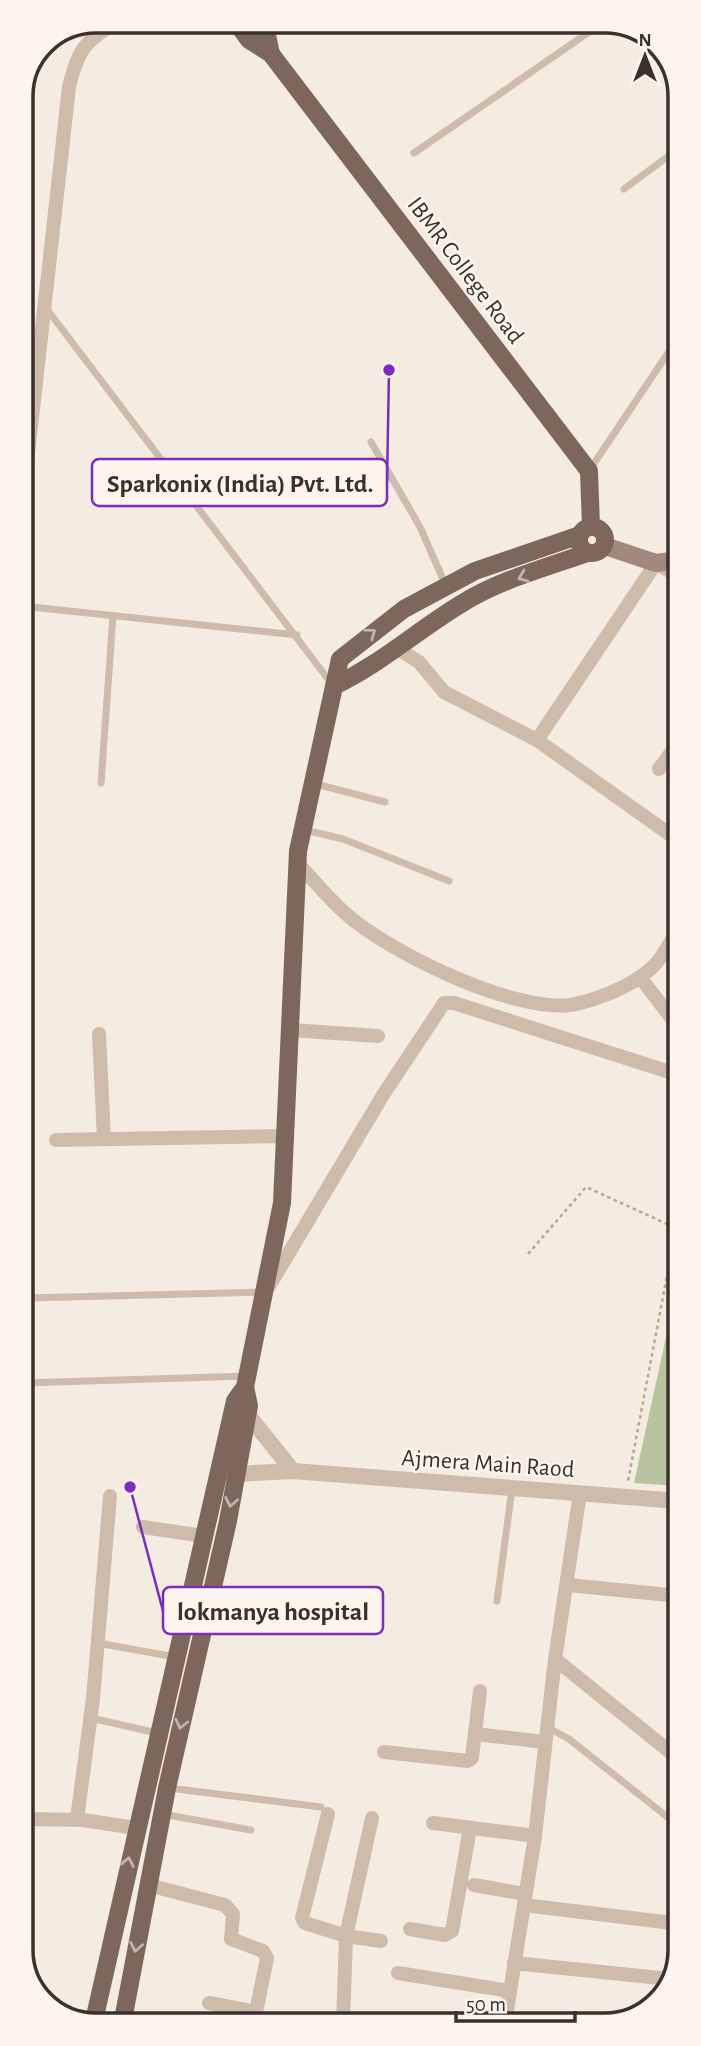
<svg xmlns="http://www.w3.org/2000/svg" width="701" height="2046" font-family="'Alegreya Sans',sans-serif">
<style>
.green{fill:#b8c4a0}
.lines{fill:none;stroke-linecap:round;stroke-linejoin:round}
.path{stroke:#b9a596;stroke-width:2.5;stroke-dasharray:3.5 3.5;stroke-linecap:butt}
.service{stroke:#cdbbac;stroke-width:7}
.minor{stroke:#cdbbac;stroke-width:14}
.tertiary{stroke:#cdbbac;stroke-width:16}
.secondary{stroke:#a18a7d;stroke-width:18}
.primary{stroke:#7d675c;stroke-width:18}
.oneway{stroke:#c2b5ac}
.labels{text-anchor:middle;stroke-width:5;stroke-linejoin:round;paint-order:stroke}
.street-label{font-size:24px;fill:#3b302b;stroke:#fbf5ee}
.rim{fill:none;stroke:#3b302b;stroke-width:3.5}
.leader{fill:none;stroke:#7b2cbf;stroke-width:2.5}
.callout-dot{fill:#7b2cbf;stroke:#fbf5ee;stroke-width:2.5}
.callout{fill:#fbf5ee;stroke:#7b2cbf;stroke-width:2.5}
.callout-label{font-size:26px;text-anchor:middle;font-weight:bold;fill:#3b302b}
</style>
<rect width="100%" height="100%" fill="#f4ebe1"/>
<polygon class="green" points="679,1278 679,1486 634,1483"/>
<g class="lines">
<polyline class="path" points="528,1254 586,1187 676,1228 628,1481"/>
<g class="service">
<polyline points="414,153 605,21"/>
<polyline points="624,189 678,149"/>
<polyline points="46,308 331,683"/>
<polyline points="371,442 420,527 446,586"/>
<polyline points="589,471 678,338"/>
<polyline points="22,606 297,635"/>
<polyline points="101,783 113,616"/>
<polyline points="312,783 385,802"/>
<polyline points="305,830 343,839 449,881"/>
<polyline points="28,1298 265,1292"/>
<polyline points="23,1383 247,1376"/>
<polyline points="497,1601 512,1489"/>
<polyline points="208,1609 308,1630"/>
<polyline points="98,1643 175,1657"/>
<polyline points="91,1718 157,1733"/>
<polyline points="547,1727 569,1739 680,1827"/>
<polyline points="169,1788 321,1807"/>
<polyline points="162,1814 251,1830"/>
</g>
<g class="minor">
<path d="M22,507l47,-420c9,-38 16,-46 49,-66"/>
<polyline points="395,647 419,662 444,692 537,740 679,841"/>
<polyline points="537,740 656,563 678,576"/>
<polyline points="659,769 678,743"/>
<path d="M297,863c16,16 31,35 48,50 43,39 167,99 225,92 24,-4 60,-18 78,-34 14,-11 22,-29 31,-44"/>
<polyline points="640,977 679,1028"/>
<polyline points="291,1030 378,1036"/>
<polyline points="99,1034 104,1139"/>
<polyline points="56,1140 287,1136"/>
<polyline points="268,1288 383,1095 444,1003 454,1003 679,1075"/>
<polyline points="143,1527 204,1536"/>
<polyline points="568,1585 680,1596"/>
<polyline points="555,1659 680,1760"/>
<polyline points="475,1734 545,1742"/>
<polyline points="384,1752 468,1761 472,1758 480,1691"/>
<polyline points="328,1814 302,1918 305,1923 346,1936 381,1941"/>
<polyline points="23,1819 83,1820 136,1828"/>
<polyline points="77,1819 93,1699 110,1496"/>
<polyline points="433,1823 535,1836"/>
<polyline points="148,1885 225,1905 233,1914 231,1939 263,1951 267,1958 256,2012 209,2003"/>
<polyline points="474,1885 525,1894"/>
<polyline points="524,1905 672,1923"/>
<polyline points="410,1929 445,1935 452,1931 470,1828"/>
<polyline points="514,1963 670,1979"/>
<polyline points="398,1973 510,1991"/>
<polyline points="505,2023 535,1836 555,1659 580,1493"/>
<polyline points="343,2024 346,1936 372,1818"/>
</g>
<g class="tertiary">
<polyline points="238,1413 248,1415 293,1471"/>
<polyline points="225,1471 237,1474 293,1471 679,1501"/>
</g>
<polyline class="secondary" points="605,546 656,563 678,560"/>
<g class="primary">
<polyline points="235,21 249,40 271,54 589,471 591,527"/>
<polyline points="264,21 271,54"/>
<circle cx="592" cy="540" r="13"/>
<path d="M334,686c45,-21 84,-56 127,-82 38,-24 84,-36 126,-51"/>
<polyline points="93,2025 235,1401 245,1387 282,1203 298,851 340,659 404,609 475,571 580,535"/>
<polyline points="122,2025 167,1788 228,1521 249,1406 245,1387"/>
</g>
</g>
<defs><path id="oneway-chevron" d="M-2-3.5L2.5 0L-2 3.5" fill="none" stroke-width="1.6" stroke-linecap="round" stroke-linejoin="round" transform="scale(1.75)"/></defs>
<g class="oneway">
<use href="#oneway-chevron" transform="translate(523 577) rotate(159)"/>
<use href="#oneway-chevron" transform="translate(371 633) rotate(-36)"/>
<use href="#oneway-chevron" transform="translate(231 1502) rotate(101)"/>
<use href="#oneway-chevron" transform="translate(181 1724) rotate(103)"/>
<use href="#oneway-chevron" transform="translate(128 1862) rotate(-78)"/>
<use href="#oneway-chevron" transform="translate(136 1947) rotate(101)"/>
</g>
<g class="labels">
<g class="street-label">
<text transform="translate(466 270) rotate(53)" y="8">IBMR College Road</text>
<text transform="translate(488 1463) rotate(4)" y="8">Ajmera Main Raod</text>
</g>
</g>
<path d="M0 0H701V2046H0ZM96 33H605A63 63 0 0 1 668 96V1950A63 63 0 0 1 605 2013H96A63 63 0 0 1 33 1950V96A63 63 0 0 1 96 33Z" fill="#fbf5ee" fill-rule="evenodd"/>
<path class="rim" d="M96 33H605A63 63 0 0 1 668 96V1950A63 63 0 0 1 605 2013H96A63 63 0 0 1 33 1950V96A63 63 0 0 1 96 33Z"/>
<path class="leader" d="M389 370L387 483M130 1487L163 1611"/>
<g class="callout-dot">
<circle cx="389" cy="370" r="7"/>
<circle cx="130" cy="1487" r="7"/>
</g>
<g class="callout">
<rect x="92" y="459" width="295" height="47" rx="7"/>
<rect x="163" y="1587" width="220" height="47" rx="7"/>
</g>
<g class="callout-label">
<text x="240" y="492">Sparkonix (India) Pvt. Ltd.</text>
<text x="273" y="1620">lokmanya hospital</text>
</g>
<g transform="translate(645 56)" stroke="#fbf5ee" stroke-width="5" paint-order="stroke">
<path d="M0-5L12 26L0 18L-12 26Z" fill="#3b302b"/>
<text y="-10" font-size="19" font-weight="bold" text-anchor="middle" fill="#3b302b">N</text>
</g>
<path d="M456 2011v10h119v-10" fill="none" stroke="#3b302b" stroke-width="3.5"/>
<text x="466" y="2011" font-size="21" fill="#3b302b" stroke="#fbf5ee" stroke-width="5" paint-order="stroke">50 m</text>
</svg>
